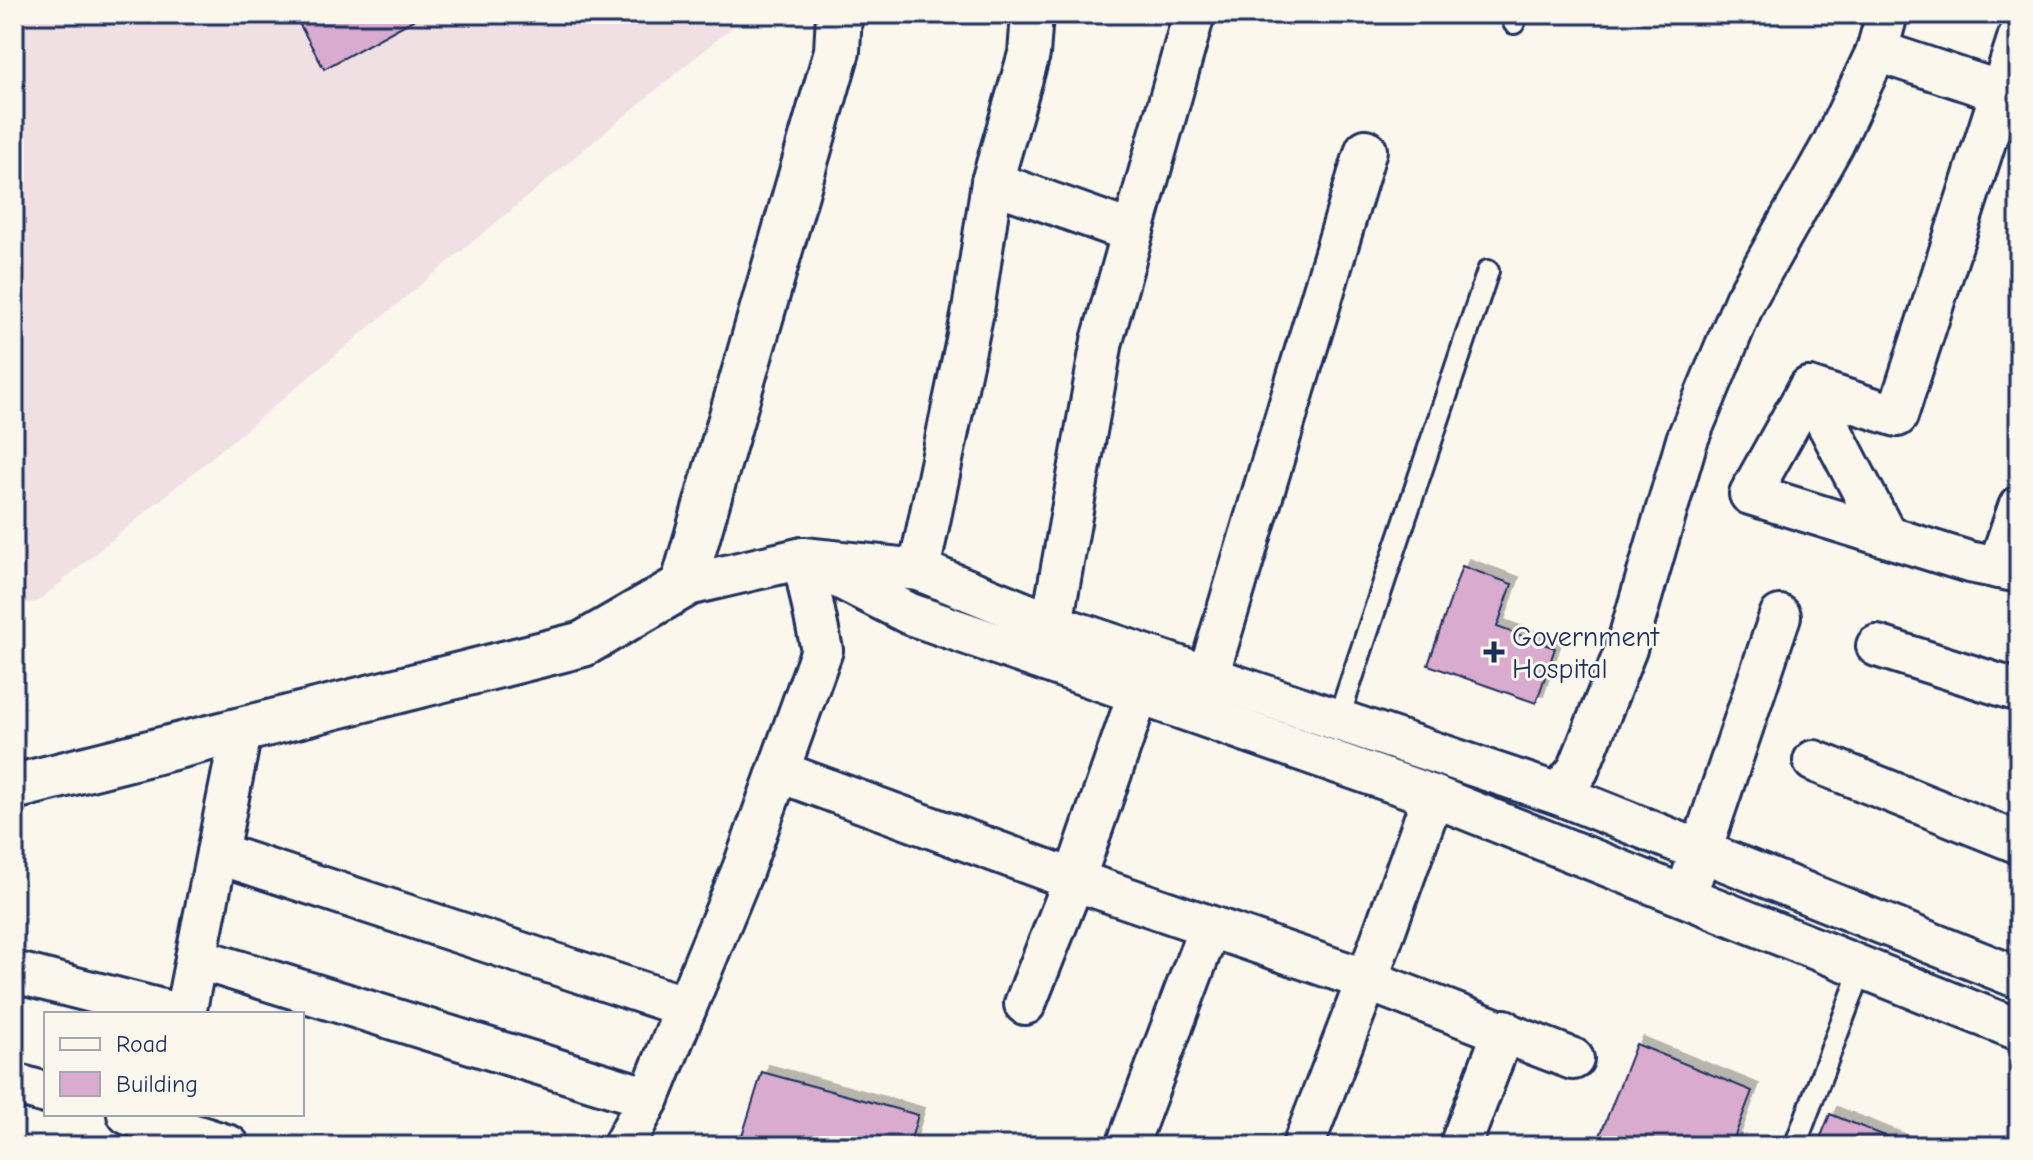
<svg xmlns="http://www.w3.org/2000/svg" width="2033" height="1160" font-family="'Comic Neue',sans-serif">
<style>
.built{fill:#f1e0e3}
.building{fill:#d9abce;stroke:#1b2f5e;stroke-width:2;filter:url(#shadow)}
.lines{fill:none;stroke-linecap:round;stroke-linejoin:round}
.service-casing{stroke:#1b2f5e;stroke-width:26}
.minor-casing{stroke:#1b2f5e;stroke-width:46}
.tertiary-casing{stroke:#1b2f5e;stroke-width:50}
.service{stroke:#fbf7ec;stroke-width:20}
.minor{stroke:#fbf7ec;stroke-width:40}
.tertiary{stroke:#fbf7ec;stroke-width:44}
.poi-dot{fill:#1b2f5e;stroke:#fbf7ec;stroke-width:3}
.labels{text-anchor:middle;stroke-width:6;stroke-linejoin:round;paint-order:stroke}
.poi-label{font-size:28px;fill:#1b2f5e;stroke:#fbf7ec;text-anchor:start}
</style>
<defs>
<filter id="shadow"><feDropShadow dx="7" dy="-7" stdDeviation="0" flood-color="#0004"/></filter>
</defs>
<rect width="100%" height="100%" fill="#fbf7ec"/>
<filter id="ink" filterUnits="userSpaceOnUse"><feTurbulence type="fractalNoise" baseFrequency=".0125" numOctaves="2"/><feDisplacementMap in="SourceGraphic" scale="16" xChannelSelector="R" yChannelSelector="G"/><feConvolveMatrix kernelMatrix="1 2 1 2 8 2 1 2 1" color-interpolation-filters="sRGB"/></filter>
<g filter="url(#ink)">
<polygon class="built" points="14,14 748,14 37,602 14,605"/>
<g class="building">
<polygon points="294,14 424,14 324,69"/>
<polygon points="1462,566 1512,584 1497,627 1555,648 1536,703 1428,665"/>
<polygon points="1636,1044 1752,1091 1731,1146 1596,1146"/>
<polygon points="762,1072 918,1115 909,1146 739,1146"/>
<polygon points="1830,1114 1910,1146 1817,1146"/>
</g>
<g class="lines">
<g class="service-casing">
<g id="service">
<polyline points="1514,23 1517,14"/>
<polyline points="1338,720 1488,271"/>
<polyline points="1795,1146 1862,968"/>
</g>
</g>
<g class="minor-casing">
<g id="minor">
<polyline points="2019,36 1897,416 1809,388 1750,494 1969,562 2019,572"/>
<polyline points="1877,51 2019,98"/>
<polyline points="992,182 1132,232"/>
<polyline points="1809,388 1886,536"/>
<polyline points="820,568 910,614 1433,796 2019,1030"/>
<polyline points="1998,568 2019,507"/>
<polyline points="919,570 973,311 992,182 1029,54 1032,14"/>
<polyline points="683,586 803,558 919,570 1052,624 1558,794 2019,978"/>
<polyline points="1052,624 1102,341 1194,14"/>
<polyline points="1877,646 2019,691"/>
<polyline points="1208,676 1366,150"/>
<polyline points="1138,695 1074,880 1367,980 1433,796"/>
<polyline points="1814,761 2019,843"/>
<polyline points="780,772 1074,880 1025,1004"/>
<polyline points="1558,794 1578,770 1626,649 1687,440 1745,300 1833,144 1877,51 1887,14"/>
<polyline points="217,853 686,1007 649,1098 623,1146"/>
<polyline points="1692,877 1780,616"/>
<polyline points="196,958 649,1098"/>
<polyline points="14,972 178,1014"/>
<polyline points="686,1007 743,869 822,650 803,558"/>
<polyline points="185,1014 241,732"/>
<polyline points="14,1084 46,1093"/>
<polyline points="128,1114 229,1146"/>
<polyline points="1127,1146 1209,928"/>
<polyline points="1303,1146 1367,980 1573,1059"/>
<polyline points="1460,1146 1504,1030"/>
</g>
</g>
<g class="tertiary-casing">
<polyline id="tertiary" points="14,787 583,644 683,586 837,51 839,14"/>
</g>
<use href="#service" class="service"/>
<use href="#minor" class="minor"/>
<use href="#tertiary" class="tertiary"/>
</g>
</g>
<path class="poi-dot" d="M1490 640h8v8h8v8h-8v8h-8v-8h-8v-8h8z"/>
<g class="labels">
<g class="poi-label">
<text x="1512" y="646">Government<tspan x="1512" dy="32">Hospital</tspan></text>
</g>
</g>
<rect width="2033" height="1160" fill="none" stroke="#fbf7ec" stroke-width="48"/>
<rect x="24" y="24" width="1985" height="1112" fill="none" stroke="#1b2f5e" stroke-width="3" filter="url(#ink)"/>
<rect x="44" y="1012" width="260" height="104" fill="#fbf7ec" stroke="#a1a7b3" stroke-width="2"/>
<rect x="60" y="1038" width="40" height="12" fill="#fbf7ec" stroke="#a1a7b3" stroke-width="2"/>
<text x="116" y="1052" font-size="24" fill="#1b2f5e">Road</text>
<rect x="60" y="1072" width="40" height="24" fill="#d9abce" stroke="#a1a7b3" stroke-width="2"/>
<text x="116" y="1092" font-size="24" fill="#1b2f5e">Building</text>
</svg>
